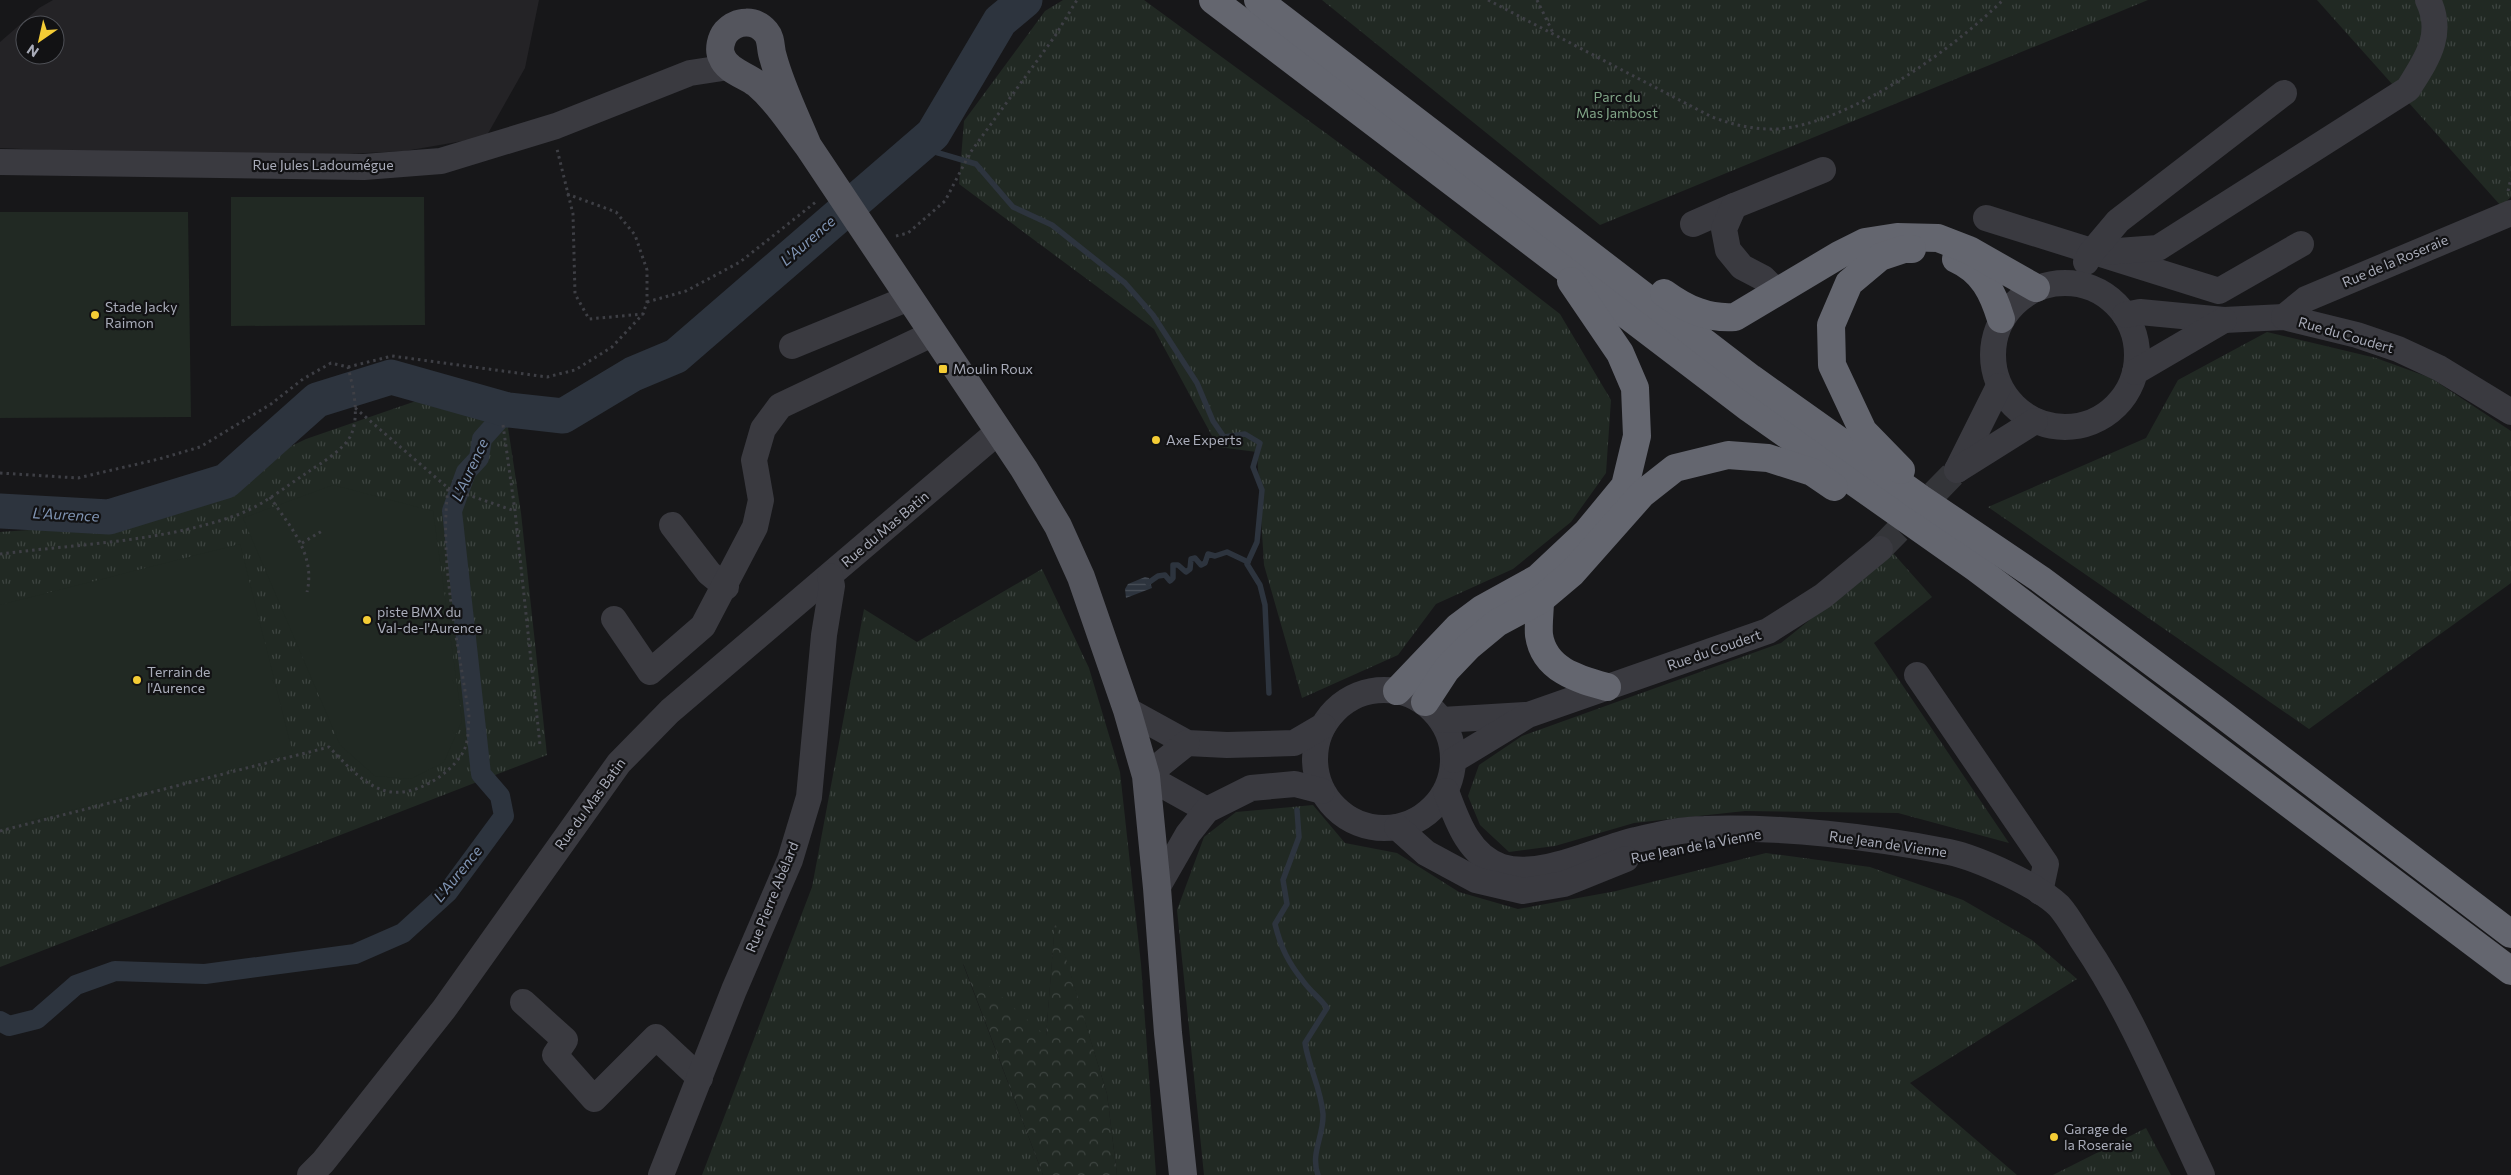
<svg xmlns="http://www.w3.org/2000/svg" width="2511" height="1175" font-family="Commissioner,sans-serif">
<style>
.built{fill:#242326;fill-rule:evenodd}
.grass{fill:url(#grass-tufts)}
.forest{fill:url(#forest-crowns)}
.pitch{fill:#212923}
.water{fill:url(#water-rules)}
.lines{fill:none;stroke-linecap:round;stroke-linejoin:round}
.stream{stroke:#2d343e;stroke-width:5.5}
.canal{stroke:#2d343e;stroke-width:20}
.river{stroke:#2d343e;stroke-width:35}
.minor-tunnel{stroke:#343539;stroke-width:26;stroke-dasharray:26 13;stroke-linecap:butt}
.path{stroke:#3e3f45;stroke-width:3;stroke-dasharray:2.5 4;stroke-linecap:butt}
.minor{stroke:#3a3a40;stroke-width:26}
.major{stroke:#54555d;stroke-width:28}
.highway{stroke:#64666f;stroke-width:28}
.poi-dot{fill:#f4cc35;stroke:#121214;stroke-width:2}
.labels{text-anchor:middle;stroke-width:4.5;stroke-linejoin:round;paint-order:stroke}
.park-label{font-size:14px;fill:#80a487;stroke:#121214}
.street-label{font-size:14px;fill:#a9acb9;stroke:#121214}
.poi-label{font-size:14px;fill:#a9acb9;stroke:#121214;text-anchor:start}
.water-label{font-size:15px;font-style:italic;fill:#8095b4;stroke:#121214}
</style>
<defs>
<pattern id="grass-tufts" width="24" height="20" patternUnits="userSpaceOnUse" patternTransform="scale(1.25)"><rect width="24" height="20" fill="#212923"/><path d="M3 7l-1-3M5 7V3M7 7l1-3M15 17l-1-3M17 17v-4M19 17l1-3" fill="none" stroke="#3e4541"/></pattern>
<pattern id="forest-crowns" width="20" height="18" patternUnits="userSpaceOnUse" patternTransform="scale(1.25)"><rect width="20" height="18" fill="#212923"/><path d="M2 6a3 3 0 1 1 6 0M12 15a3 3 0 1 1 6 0" fill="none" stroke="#3e4541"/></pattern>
<pattern id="water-rules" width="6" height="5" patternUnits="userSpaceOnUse" patternTransform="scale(1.25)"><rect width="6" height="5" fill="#2d343e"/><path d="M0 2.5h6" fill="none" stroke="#494f58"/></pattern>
</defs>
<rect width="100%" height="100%" fill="#171719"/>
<path class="built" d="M53,0h486l-14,68 -39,69 -81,14 -59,3h-203l-143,-6v-106l39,-34zM25,25h30v30h-30z"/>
<g class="grass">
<polygon points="1063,0 1144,0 1368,164 1560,314 1611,400 1606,473 1571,522 1513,569 1436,604 1398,655 1302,698 1264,565 1257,452 1218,447 1154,329 959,184 964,121 1045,11"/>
<polygon points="1322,0 2148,0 1600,225"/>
<polygon points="2317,0 2511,0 2511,197 2501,206"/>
<polygon points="2267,332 2376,358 2431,378 2511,431 2511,583 2309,729 1988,507 2146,438 2178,380"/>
<polygon points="416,401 507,421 521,513 547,755 0,967 0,532 131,523 306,439"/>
<polygon points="1893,553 1932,597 1874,643 2009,843 1898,813 1745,811 1634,823 1555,846 1509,852 1480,825 1468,796 1479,765 1522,736 1781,643"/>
<polygon points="1042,569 1089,668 1120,772 1141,964 1156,1175 1117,1175 1107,1094 1055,924 1046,1037 963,964 1043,1175 702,1175 812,887 864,609 917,642"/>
<polygon points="1313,805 1345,843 1397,853 1459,892 1518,909 1616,891 1766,853 1870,867 1963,900 2032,940 2077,979 1910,1083 2017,1175 1204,1175 1177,910 1204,837 1236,812"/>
<polygon points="2146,1128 2171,1175 2053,1175"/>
</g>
<polygon class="forest" points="1055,922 1107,1094 1117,1175 1043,1175 963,963 1046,1036"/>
<g class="pitch">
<polygon points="231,197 424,197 425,325 231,326"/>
<polygon points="0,212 188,212 191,417 0,418"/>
<polygon points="333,485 433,511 462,721 444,762 411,779 375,776 340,745 243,518"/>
<polygon points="240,544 293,754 0,828 0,605"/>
</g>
<polygon class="water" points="1145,577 1149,578 1152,588 1126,598 1125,589 1128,584"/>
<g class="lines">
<g class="stream">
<polyline points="918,147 976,164 1013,207 1052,225 1125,283 1153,315 1197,383 1213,421 1224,437 1245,434 1260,443 1253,467 1262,490 1257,542 1247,564 1260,585 1265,605 1269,693"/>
<polyline points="1148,583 1158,576 1165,575 1170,581 1173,578 1173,565 1178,565 1186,572 1190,569 1191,559 1195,558 1201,565 1205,563 1208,554 1215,556 1227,552 1248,562"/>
<path d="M1297,810l2,27 -16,43 4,24 -12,20c6,24 13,38 28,57 7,10 17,17 24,27l-22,35c4,25 16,46 18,71 1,22 -13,39 -5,61"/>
</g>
<polyline class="canal" points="0,1021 9,1026 37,1019 76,985 115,971 205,974 355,954 403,933 448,892 504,816 500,796 481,774 452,511 466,472 479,458 482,439 508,410"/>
<polyline class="river" points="0,511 109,517 226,481 317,400 391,377 508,410 563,416 633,374 676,356 933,134 1000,21 1025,0"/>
<polyline class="minor-tunnel" points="1880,549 1957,470"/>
<g class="path">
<path d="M1488,0l224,117c22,8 42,13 66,12 72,-6 174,-79 225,-129"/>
<polyline points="1537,0 1554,35"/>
<polyline points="2508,191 2511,178"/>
<polyline points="567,194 616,212 635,235 647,270 647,302 643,314"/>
<polyline points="896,236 908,233 945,201 970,153 1055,36 1077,0"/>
<polyline points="647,302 686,291 740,262 817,201"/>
<polyline points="348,367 392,356 547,377 575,370 612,347 643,314 589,319 575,294 573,214 557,149"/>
<polyline points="503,425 515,511 540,745"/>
<path d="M0,473l78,5 81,-19 41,-12 71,-43 32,-25 28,-16 17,4c5,20 12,48 3,68 -7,15 -30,28 -43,37 -23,15 -46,34 -71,43 -75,27 -159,29 -237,39"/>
<polyline points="448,488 515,511"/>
<path d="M270,497c20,30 46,57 37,95"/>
<polyline points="302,543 322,531"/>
<path d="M0,831l329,-84c16,16 34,38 57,44 27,7 62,-15 76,-37 7,-11 6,-25 7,-38 -11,-75 -30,-152 -21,-228l-94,-81"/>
</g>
<g class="minor">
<polyline points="0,162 364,167 441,161 556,126 690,73 729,67"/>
<polyline points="1986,218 2219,291 2301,244"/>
<polyline points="1693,224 1734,206"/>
<path d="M2091,253l67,-5 250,-159c18,-29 37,-54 20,-89"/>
<polyline points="2086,262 2091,253 2118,221 2284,93"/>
<circle cx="2065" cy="355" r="72"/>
<polyline points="1777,292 1763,278 1742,267 1728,250 1724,229 1734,206 1823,170"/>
<polyline points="2125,315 2140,312 2224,320 2284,317 2357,335 2398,349 2439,368 2511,412"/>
<polyline points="2284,317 2306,299 2511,213"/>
<polyline points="792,346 909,298"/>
<polyline points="2135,372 2224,320"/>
<polyline points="1957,470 1999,386"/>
<polyline points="1957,470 2035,421"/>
<polyline points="672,525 709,573 726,587"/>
<polyline points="614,619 650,672 703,626 755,527 761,500 754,460 763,429 780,406 932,334"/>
<polyline points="1917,675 2046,864 2040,892"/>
<circle cx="1384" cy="759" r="69"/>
<polyline points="1127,710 1187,743 1227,745 1294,743 1323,726"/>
<polyline points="1442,720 1525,715"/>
<polyline points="1187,743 1146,776 1207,810"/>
<polyline points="1454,760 1528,715 1768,631 1823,596 1880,549"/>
<path d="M1446,791c11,30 23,65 56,76 40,12 95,-18 134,-27 21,-5 46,-11 68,-11 76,-3 170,8 245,23 28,6 89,33 110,54 9,10 17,25 25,37 48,71 81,154 118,232"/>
<polyline points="1397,827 1426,853 1476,880 1523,891 1564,884 1626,859"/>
<polyline points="1157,888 1188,834 1207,810 1251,788 1295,784 1322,791"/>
<polyline points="523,1002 565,1040 555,1055 594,1099 656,1037 700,1078"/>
<polyline points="310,1175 323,1162 444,1009 619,763 670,711 999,431"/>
<polyline points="661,1175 734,990 790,860 809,797 824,635 832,586 830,576"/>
</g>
<path class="major" d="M808,146c-12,-29 -27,-59 -35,-89 -3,-8 -1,-18 -7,-25 -11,-13 -29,-12 -40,0 -5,6 -8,18 -4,25 5,14 24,18 35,27 20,17 35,41 51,62l216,323 34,57 23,51 46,133 19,66 11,112 11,145 15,142"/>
<g class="highway">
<polyline points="1213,0 1749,408 1976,568 2511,971"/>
<polyline points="1258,0 1751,378 1920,498 2040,579 2215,709 2511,934"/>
<path d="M1956,259c27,12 37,34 45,60"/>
<path d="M1664,293c22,16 44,26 71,24l104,-62 26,-13 32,-5 41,1 31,12 67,38"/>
<polyline points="1901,470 1863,431 1832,365 1831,325 1849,283 1880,257 1904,249 1912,249"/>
<path d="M1540,600c0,11 -2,24 -1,35 5,35 39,44 68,52"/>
<polyline points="1397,691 1458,627 1482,609 1538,578 1587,532 1625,486 1637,436 1635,388 1620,353 1571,281"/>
<polyline points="1425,702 1446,670 1468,647 1497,623 1540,600 1572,573 1642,494 1675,468 1728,455 1768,458 1812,472 1834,487"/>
</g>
</g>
<g class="poi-dot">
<circle cx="95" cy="315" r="5"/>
<rect x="938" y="364" width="10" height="10" rx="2.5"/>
<circle cx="1156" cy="440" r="5"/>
<circle cx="367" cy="620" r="5"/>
<circle cx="137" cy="680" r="5"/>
<circle cx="2054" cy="1137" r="5"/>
</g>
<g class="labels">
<g class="park-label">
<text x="1617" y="102">Parc du<tspan x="1617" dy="16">Mas Jambost</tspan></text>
</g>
<g class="street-label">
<text x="323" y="170">Rue Jules Ladoumégue</text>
<text transform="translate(2395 261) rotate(-23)" y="5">Rue de la Roseraie</text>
<text transform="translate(2346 335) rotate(16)" y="5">Rue du Coudert</text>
<text transform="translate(885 529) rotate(-40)" y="5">Rue du Mas Batin</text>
<text transform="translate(1714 650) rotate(-19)" y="5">Rue du Coudert</text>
<text transform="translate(590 804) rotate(-54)" y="5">Rue du Mas Batin</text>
<text transform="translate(1888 844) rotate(8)" y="5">Rue Jean de Vienne</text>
<text transform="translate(1696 846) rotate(-11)" y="5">Rue Jean de la Vienne</text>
<text transform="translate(772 897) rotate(-68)" y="5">Rue Pierre Abélard</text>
</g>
<g class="poi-label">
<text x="105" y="312">Stade Jacky<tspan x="105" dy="16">Raimon</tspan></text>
<text x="953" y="374">Moulin Roux</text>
<text x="1166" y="445">Axe Experts</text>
<text x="377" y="617">piste BMX du<tspan x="377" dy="16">Val-de-l'Aurence</tspan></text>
<text x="147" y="677">Terrain de<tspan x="147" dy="16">l'Aurence</tspan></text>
<text x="2064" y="1134">Garage de<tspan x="2064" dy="16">la Roseraie</tspan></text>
</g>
<g class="water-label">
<text transform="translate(808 241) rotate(-41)" y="5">L'Aurence</text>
<text transform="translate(470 470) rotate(-65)" y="5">L'Aurence</text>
<text transform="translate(66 515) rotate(3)" y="5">L'Aurence</text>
<text transform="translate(458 874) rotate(-51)" y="5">L'Aurence</text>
</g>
</g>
<g transform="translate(40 40) rotate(214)"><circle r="24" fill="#121214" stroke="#4e5056"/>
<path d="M0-4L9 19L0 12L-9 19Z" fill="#f4cc35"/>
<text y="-8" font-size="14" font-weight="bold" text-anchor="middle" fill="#a9acb9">N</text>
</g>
</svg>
